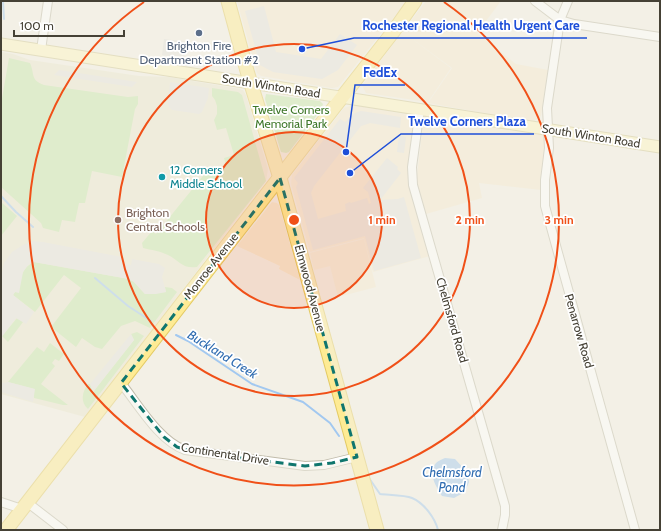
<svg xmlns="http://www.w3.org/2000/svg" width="661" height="531" font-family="Cabin,sans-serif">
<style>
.commercial{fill:#f5e9d1}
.education{fill:#ece7d0}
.green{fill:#c8e7ae}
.parking{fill:#e4e2de}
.water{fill:#a2c8f0}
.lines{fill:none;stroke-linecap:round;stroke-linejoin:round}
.stream{stroke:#a2c8f0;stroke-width:2}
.minor-casing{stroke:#c1bcab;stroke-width:10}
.secondary-casing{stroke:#d3c996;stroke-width:13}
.primary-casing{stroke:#e3ca64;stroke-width:15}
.minor{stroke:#fff;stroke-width:8}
.secondary{stroke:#fef6c4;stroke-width:11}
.primary{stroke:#feeb94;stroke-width:13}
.marked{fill:none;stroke:#0f766e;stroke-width:3;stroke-dasharray:8 5;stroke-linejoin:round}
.ring{fill:none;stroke:#f05018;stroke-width:2}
.service-dot{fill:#5c6f8a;stroke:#fff;stroke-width:1.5}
.culture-dot{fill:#0f9aa8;stroke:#fff;stroke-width:1.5}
.education-dot{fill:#8d6e63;stroke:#fff;stroke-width:1.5}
.labels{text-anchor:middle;stroke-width:3.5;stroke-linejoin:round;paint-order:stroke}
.service-label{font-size:12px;fill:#4e5e75;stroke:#fff}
.street-label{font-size:12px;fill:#454135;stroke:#fff}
.park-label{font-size:12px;fill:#3e7729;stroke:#fff}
.culture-label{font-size:12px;fill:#0d838f;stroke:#fff;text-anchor:start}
.education-label{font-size:12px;fill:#785e54;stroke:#fff;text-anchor:start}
.water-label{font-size:13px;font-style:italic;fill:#2f6cb1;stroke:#fff}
.centre{fill:#f05018;stroke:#fff;stroke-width:2}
.ring-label{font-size:12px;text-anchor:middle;font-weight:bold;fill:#f05018;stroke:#fff;stroke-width:3.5;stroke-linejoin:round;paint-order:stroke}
.leader{fill:none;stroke:#1d4ed8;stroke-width:1.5}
.callout-dot{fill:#1d4ed8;stroke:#fff;stroke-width:1.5}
.callout-label{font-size:13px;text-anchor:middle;font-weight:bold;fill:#1d4ed8;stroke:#fff;stroke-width:3.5;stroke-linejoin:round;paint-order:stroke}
</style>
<rect width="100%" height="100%" fill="#f3f0e6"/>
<g class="commercial">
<polygon points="237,1 407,1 338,87 332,88 261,76 257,73"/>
<polygon points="426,1 501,1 477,33 516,64 548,70 541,116 533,122 428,103 452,68 404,33 451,68 428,102 366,93 362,85"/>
<polygon points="353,105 415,116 409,185 430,256 373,272 364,238 310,252 291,184 292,175 344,108"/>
<polygon points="424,117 542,133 547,139 541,190 479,183 482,198 426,214 416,182"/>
<polygon points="272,202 277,203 279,205 300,280 279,269 280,266 237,246"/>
<polygon points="364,239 376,287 338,297 330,266 314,270 310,253"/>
</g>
<polygon class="education" points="1,52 13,54 30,60 139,76 169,77 240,89 243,90 246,95 268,169 266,181 85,417 1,394"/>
<g class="green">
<path d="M9,58l21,5c5,11 0,17 14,22l84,12 10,-1v8l-3,5 -13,68 -30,-6 -7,32h-6l-4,19 -13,-2 -3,12 -16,-4 -2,-5 -40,-36v-83z"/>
<path d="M212,88l26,4 4,3 24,86 -69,86c-15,2 -17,-6 -29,-12 -8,-4 -17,-5 -25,-7l-1,-5 10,-12 4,3 51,-63 19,-5 -2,-8 10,-3 -8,-27 -9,2 -3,-10 3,-6v-8l-2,-6 -3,-4z"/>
<polygon points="266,94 320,101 323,104 321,110 289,152 286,153 281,152 280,149 265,99"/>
<polygon points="1,202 17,216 1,236"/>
<path d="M34,262l95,17 5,3 11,12 21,-2 -1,-5 7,1 5,4 -27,36 -15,-7 -14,5 -19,23 -7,-2 -13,-9 -6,9 -25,-20 30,-39 -17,-13 -29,37 -22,-17 2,-3h4c2,-13 1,-23 15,-30z"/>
<polygon points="17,318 23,322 8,342 2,336"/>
<path d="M137,332l7,4 -56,73c-8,-7 -6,-17 0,-25h2l3,8 41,-52 -3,-6z"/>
<polygon points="50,343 64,354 59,361 55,359 52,363 55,366 41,384 68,405 63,405 34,398 34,389 8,382 37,347 44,352"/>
</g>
<g class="parking">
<polygon points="264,6 276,52 321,59 340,34 357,45 338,70 322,79 273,72 260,65 245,11"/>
<polygon points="164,39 186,42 184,58 162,55"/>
<polygon points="59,70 137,82 132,87 54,75"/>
<polygon points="170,82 209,88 208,98 202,112 199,114 172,110 169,107 168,103"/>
<polygon points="361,111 401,117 400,128 370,123 361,126 314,186 311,193 318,219 346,211 345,204 350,202 351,203 367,198 369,204 371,203 368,192 363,188 387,158 398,167 397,169 401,173 380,200 398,199 404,197 421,258 374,271 365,236 313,250 296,187 298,183 294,178 340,119 345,122 355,113"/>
<polygon points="399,135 406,137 404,153 397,152"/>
<polygon points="33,241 43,242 122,257 122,263 131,265 132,259 159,264 165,268 162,277 166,292 156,294 145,294 134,282 129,279 34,262 28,265 23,272 19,293 15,292 13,295 34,312 26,324 16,318 1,338 1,278 4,263 12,252 23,245"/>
<polygon points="131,334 134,340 93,392 90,384"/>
<polygon points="1,382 4,383 8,382 35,389 33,402 1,392"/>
</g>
<path class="water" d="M445,458l10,1 12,13 2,10 -4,10 -11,6 -12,-2c-5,-8 -15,-23 -6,-33 2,-2 6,-4 9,-5z"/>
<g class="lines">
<g class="stream">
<polyline points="3,1 4,19"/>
<polyline points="1,196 16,212 33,227"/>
<polyline points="95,278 128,306 151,321"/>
<polyline points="176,335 188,341 252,384 303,402 330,423 339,436"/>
<path d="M369,478l11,16c8,1 25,1 32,4 12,5 23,20 26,32"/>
</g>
<g class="minor-casing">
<g id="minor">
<polyline points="535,1 560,20 574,24 660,37"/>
<polyline points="568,1 560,20 547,108 549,148 545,180 545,206 635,530"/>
<polyline points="41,50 48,1"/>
<polyline points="420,109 412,167 413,185 505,506 505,515 502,530"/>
<path d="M121,383c17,21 38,58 64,67l120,16 19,-1 33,-8"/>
<polyline points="1,502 22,509"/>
<polyline points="28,503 63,530"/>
</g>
</g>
<g class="secondary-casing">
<polyline id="secondary" points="1,44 660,147"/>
</g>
<g class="primary-casing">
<g id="primary">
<polyline points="228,1 247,71 280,178 377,530"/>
<polyline points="6,530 318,128 393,32 415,1"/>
</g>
</g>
<use href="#minor" class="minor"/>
<use href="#secondary" class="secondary"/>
<use href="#primary" class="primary"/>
</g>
<path d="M0 0H661V531H0ZM280,178l77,279 -25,6 -27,3 -112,-14 -16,-5 -13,-10 -43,-54z" fill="#f3f0e6" fill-opacity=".55" fill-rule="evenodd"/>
<path class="marked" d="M280,178l77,279 -25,6 -27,3 -112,-14 -16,-5 -13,-10 -43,-54z"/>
<circle cx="294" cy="220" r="88" fill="#f05018" fill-opacity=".12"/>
<g class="ring">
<circle cx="294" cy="220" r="88"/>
<circle cx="294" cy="220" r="176"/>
<path d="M444 2A265 265 0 1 1 144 2"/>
</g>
<circle class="service-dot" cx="199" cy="33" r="4"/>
<circle class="culture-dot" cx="162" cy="177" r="4"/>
<circle class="education-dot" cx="118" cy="220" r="4"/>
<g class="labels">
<g class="service-label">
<text x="199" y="50">Brighton Fire<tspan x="199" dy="14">Department Station #2</tspan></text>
</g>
<g class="street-label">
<text transform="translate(271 86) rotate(9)" y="4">South Winton Road</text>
<text transform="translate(591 136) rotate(9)" y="4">South Winton Road</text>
<text transform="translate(211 266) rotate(-52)" y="4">Monroe Avenue</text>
<text transform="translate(310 288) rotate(75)" y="4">Elmwood Avenue</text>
<text transform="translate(452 320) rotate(74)" y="4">Chelmsford Road</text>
<text transform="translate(579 331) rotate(74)" y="4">Penarrow Road</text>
<text transform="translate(225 454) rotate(9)" y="4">Continental Drive</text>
</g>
<g class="park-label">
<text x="291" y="114">Twelve Corners<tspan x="291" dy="14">Memorial Park</tspan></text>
</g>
<g class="culture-label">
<text x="170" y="174">12 Corners<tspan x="170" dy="14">Middle School</tspan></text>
</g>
<g class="education-label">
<text x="126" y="217">Brighton<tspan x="126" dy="14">Central Schools</tspan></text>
</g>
<g class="water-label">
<text transform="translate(223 354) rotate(32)" y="5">Buckland Creek</text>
<text x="452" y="477">Chelmsford<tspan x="452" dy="15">Pond</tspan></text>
</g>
</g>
<circle cx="294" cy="220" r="6" class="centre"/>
<g class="ring-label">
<text x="382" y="224">1 min</text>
<text x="470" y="224">2 min</text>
<text x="559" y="224">3 min</text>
</g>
<path class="leader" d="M302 49L354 38H587M346 152L355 85H405M350 173L401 134H534"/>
<g class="callout-dot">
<circle cx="302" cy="49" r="4"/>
<circle cx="346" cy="152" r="4"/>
<circle cx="350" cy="173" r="4"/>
</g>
<g class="callout-label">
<text x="471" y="30">Rochester Regional Health Urgent Care</text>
<text x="380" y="77">FedEx</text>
<text x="467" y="126">Twelve Corners Plaza</text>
</g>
<rect width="661" height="531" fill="none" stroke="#454135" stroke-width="4"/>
<path d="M14 30v6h110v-6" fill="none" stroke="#454135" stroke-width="2"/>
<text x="20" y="30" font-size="12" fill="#454135" stroke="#ffffff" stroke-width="3" paint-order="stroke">100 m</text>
</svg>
